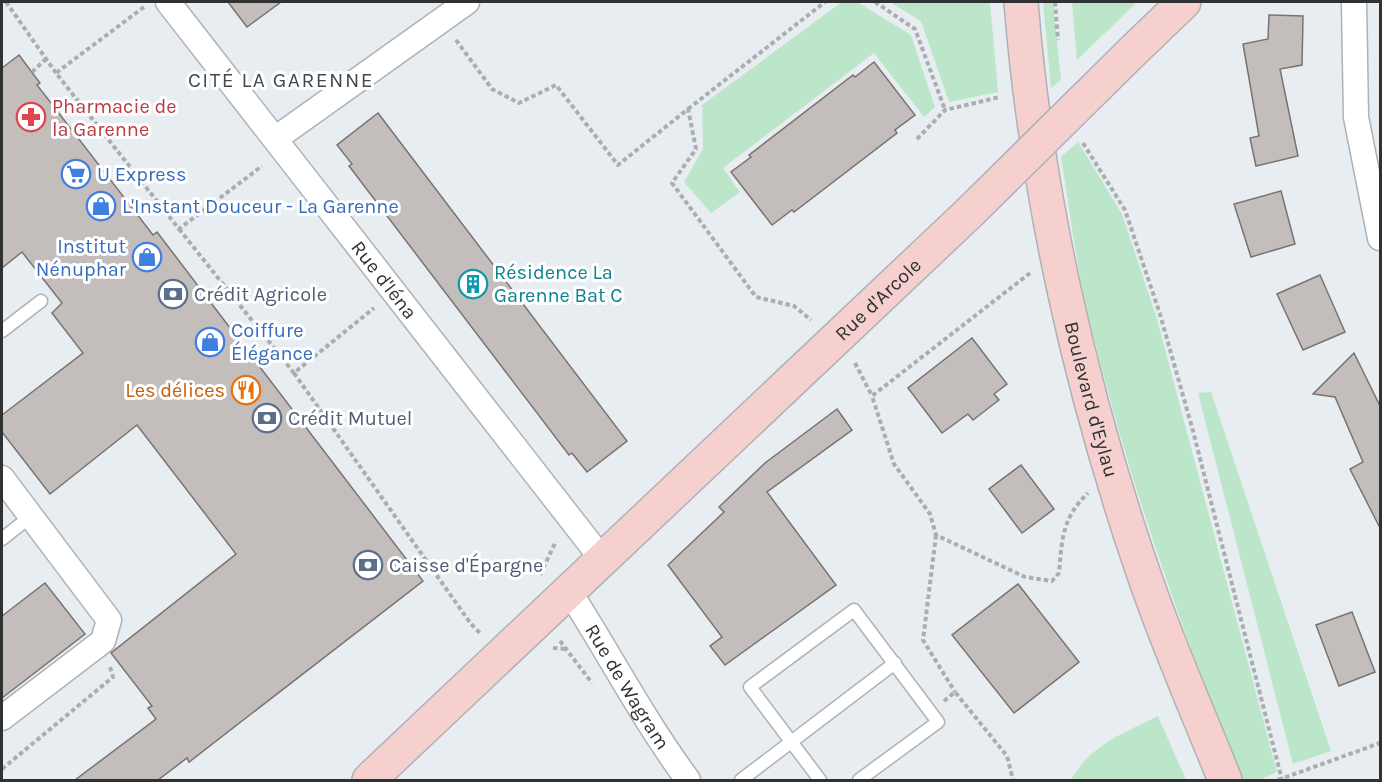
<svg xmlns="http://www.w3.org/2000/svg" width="1382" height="782" font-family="Karla,sans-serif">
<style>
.green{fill:#bbe6ca}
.building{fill:#c3bdbc;stroke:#797372;stroke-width:1.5}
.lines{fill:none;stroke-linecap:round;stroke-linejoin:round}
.service-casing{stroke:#aeb2b6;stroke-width:15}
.minor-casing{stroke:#aeb2b6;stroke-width:27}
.secondary-casing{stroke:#aeb2b6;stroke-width:36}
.path{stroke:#aaaeb1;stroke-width:4;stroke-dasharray:4.5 3;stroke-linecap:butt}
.service{stroke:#fff;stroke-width:12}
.minor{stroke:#fff;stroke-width:24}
.secondary{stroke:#f6d0ce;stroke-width:33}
.secondary-bridge-casing{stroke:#aeb2b6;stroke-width:36;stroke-linecap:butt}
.secondary-bridge{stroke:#f6d0ce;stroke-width:33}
.labels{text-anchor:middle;stroke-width:6;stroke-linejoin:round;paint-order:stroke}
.health-label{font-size:20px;fill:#be3a42;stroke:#fff;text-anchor:start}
.shop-label{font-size:20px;fill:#366cbe;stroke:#fff;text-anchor:start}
.culture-label{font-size:20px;fill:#0d838f;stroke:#fff;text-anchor:start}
.street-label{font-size:20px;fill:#2f3132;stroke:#fff}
.service-label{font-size:20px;fill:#4e5e75;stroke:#fff;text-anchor:start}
.food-label{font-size:20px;fill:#c56008;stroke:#fff;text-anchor:end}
.neighbourhood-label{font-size:21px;letter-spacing:1.5px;fill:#44484b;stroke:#fff}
</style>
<rect width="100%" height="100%" fill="#e8edf1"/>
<g class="green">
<polygon points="842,2 857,2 911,35 935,107 924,117 874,53 723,168 740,192 711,213 684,182 703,149 702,105"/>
<polygon points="890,2 990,2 998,92 949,102 921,21"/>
<polygon points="1043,2 1053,2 1061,80 1051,88"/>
<polygon points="1072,2 1137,2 1077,60"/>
<path d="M1078,142l44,72 35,105 120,453 -18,8h-17c-62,-154 -118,-312 -156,-475 -11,-48 -17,-99 -25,-148z"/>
<polygon points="1211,392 1331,751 1293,764 1198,393"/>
<path d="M1158,716l28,64h-115c19,-35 53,-47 87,-64z"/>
</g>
<g class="building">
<polygon points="228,2 281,2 247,27"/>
<polygon points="1269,15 1303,16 1302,65 1280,69 1298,156 1256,166 1250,138 1259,136 1243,44 1268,39"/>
<polygon points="19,55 40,83 37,85 153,235 157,232 423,581 189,762 187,758 158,780 75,780 156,719 148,708 152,706 111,653 236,554 137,425 50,494 2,432 2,415 83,353 52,313 62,303 22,252 2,268 2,68"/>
<polygon points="874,62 915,115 895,130 897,133 794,212 792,210 772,225 731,172 751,157 749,155 853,75 855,77"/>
<polygon points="378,113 627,441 587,472 572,453 569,455 349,166 352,164 337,145"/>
<polygon points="1281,191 1295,244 1251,257 1234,204"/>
<polygon points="1320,275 1345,332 1303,350 1277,294"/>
<polygon points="972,338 1007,384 994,394 999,400 973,420 968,414 942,433 908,388"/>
<polygon points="1354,353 1380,406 1380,528 1350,469 1363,462 1335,397 1313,394"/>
<polygon points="837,409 852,430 767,492 836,585 725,665 710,646 722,637 668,565 724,512 719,507 765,463"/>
<polygon points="1021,465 1054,509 1022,533 989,489"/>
<polygon points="45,583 85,634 2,698 2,616"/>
<polygon points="1018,584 1079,662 1014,713 952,635"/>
<polygon points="1352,612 1375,672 1339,686 1316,625"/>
</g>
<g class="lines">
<g class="service-casing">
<g id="service">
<polyline points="2,331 41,301"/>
<polyline points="2,539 31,516"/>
<polyline points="741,780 895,663"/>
<polyline points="820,780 750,687 854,610 938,722 859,780"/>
</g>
</g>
<g class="minor-casing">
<g id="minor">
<path id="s1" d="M168,2l434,557"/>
<polyline points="1354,2 1356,117 1380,238"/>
<polyline points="275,139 467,2"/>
<polyline points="2,478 109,620 103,641 2,718"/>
<path id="s2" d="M569,591c41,64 74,128 119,189"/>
</g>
</g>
<g class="secondary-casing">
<g id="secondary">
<path id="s3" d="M1021,2c15,190 59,386 121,567 24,72 55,141 83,211"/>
<polyline points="1133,51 1184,2"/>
<path id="s4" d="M369,780l600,-567"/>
</g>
</g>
<g class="path">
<polyline points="6,2 56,73"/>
<polyline points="875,2 915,29 945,110"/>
<polyline points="1055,2 1058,40"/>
<polyline points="144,7 56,73 179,229 262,166"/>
<polyline points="456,40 492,89 519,103 556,85 618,165 688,109 696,149 672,183 756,297 794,306 811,320"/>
<polyline points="32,72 46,59"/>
<polyline points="688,109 825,2"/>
<polyline points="917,139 945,110 1000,97"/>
<polyline points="1083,143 1125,210 1160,314 1193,431 1282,780"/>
<polyline points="179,229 294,373 374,308"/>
<path d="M1030,273l-158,123 22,68 36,50 6,21 89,42 27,4 7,-8c3,-34 3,-55 29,-80"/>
<polyline points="855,363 872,396"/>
<polyline points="294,373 471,624 480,633"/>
<polyline points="936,535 923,640 955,692"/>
<polyline points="540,575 556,541"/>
<polyline points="560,641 592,683"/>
<polyline points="553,648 566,649"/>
<polyline points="944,701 955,692 1007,756 1013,780"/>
<polyline points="2,769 113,677 110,667"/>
<polyline points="1278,780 1380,743"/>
</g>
<use href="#service" class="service"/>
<use href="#minor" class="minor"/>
<use href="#secondary" class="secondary"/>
<g class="secondary-bridge-casing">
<polyline id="secondary-bridge" points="969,213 1133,51"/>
</g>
<use href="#secondary-bridge" class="secondary-bridge"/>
</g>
<defs>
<g id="pharmacy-ring" transform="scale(1.5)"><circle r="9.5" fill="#fff" stroke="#e0444e" stroke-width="1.5"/><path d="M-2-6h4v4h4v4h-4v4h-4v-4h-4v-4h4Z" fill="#e0444e"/></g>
<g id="supermarket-ring" transform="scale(1.5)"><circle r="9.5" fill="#fff" stroke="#3f7fe0" stroke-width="1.5"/><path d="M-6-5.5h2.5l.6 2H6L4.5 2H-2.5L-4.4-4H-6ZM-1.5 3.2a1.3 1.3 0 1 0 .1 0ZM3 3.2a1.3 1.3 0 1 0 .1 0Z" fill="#3f7fe0"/></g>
<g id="shop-ring" transform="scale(1.5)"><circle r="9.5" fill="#fff" stroke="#3f7fe0" stroke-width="1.5"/><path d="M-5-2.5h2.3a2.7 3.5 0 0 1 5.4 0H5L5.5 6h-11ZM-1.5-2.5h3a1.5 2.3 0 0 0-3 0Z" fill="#3f7fe0"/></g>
<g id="building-ring" transform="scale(1.5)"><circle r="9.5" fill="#fff" stroke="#0f9aa8" stroke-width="1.5"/><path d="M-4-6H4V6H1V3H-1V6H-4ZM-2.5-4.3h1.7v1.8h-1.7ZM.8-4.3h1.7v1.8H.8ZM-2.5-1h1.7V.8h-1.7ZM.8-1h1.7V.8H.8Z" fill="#0f9aa8"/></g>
<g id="bank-ring" transform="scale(1.5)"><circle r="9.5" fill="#fff" stroke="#5c6f8a" stroke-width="1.5"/><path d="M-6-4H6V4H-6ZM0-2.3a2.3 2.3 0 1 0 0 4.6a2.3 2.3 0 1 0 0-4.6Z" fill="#5c6f8a"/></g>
<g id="restaurant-ring" transform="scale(1.5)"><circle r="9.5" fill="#fff" stroke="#e8710a" stroke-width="1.5"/><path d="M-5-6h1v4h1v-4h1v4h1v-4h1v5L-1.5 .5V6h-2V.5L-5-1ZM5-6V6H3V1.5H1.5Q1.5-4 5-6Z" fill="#e8710a"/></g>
</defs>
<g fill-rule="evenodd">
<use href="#pharmacy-ring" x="31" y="117"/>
<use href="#supermarket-ring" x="76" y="174"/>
<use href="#shop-ring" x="101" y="206"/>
<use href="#shop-ring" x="147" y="257"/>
<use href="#building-ring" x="473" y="284"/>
<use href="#bank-ring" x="173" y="294"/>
<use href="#shop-ring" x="210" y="342"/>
<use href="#restaurant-ring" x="246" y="390"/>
<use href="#bank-ring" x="267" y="418"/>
<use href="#bank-ring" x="368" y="565"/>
</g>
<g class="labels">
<g class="health-label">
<text x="52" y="113">Pharmacie de<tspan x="52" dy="23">la Garenne</tspan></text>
</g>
<g class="shop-label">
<text x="97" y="181">U Express</text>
<text x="122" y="213">L'Instant Douceur - La Garenne</text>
<text x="126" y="253" text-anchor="end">Institut<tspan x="126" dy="23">Nénuphar</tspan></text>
<text x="231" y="337">Coiffure<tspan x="231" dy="23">Élégance</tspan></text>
</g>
<g class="culture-label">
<text x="494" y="279">Résidence La<tspan x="494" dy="23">Garenne Bat C</tspan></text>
</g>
<g class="street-label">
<text dy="7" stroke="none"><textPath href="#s1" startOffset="352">Rue d'Iéna</textPath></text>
<text dy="7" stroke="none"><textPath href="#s4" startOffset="700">Rue d'Arcole</textPath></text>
<text dy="7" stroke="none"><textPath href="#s3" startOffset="404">Boulevard d'Eylau</textPath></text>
<text dy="7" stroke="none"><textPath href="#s2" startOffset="112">Rue de Wagram</textPath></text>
</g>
<g class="service-label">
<text x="194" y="301">Crédit Agricole</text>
<text x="288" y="425">Crédit Mutuel</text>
<text x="389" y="572">Caisse d'Épargne</text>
</g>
<g class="food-label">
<text x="225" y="397">Les délices</text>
</g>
<g class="neighbourhood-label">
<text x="281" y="87">CITÉ LA GARENNE</text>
</g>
</g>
<rect width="1382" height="782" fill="none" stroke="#2f3132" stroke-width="6"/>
</svg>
